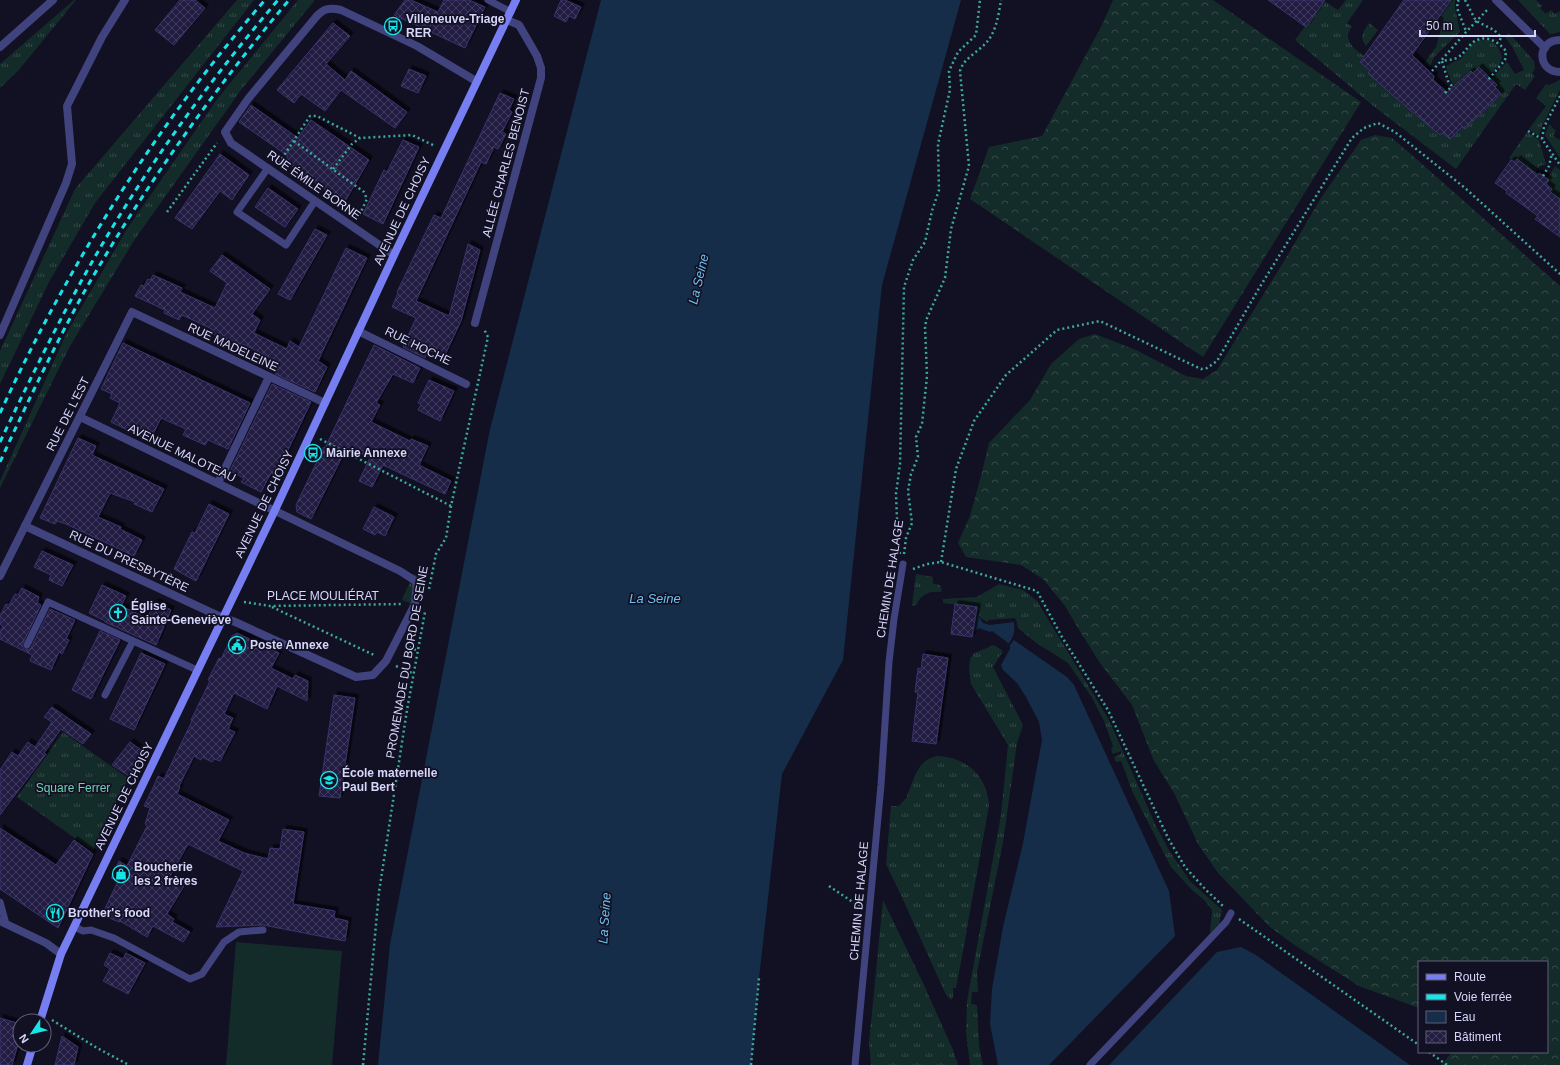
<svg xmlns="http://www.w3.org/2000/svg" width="1560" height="1065" font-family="Arial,sans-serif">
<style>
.grass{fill:url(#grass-tufts)}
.forest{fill:url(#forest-crowns)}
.pitch{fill:#142c29}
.water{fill:#152d48}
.building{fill:url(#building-cross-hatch);stroke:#39336c;filter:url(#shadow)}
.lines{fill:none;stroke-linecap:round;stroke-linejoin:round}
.path{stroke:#3baa9a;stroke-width:2.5;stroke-dasharray:2 3;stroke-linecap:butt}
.service{stroke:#40437d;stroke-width:7}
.minor{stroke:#40437d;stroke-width:8}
.secondary{stroke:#777ef2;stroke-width:8}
.rail{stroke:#17e4e7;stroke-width:3;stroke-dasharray:6 5;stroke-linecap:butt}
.labels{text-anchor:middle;stroke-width:3.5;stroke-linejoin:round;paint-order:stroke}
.poi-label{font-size:12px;font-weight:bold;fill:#d7d6fb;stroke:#121023;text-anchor:start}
.street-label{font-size:12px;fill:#d7d6fb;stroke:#121023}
.park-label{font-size:12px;fill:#69d4b0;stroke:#121023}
.water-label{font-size:13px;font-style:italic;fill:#6ec0f1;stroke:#121023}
</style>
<defs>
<pattern id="grass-tufts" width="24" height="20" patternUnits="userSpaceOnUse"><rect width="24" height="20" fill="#142c29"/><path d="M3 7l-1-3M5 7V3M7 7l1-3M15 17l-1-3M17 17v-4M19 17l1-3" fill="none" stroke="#354a49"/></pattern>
<pattern id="forest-crowns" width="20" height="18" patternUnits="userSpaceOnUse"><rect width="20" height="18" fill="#142c29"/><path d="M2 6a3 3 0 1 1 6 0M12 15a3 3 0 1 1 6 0" fill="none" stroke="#354a49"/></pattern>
<pattern id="building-cross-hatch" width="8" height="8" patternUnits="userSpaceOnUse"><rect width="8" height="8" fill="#221e42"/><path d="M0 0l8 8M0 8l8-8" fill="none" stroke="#413e5e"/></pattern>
<filter id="shadow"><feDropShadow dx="3.5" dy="-3.5" stdDeviation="0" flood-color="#0009"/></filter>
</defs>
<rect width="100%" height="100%" fill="#121023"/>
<g class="grass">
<polygon points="74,0 76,0 18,71 0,88 0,64"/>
<polygon points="237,0 254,0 95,203 49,282 0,384 0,351 75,189"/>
<polygon points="298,0 315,0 241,90 135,239 70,346 0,488 0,481 67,332 127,229 218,98"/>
<path d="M1346,0h17l-16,23 5,4c-11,12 3,23 12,29l-4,6 10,9 -2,2 72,62 3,-2 7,5 12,-11 3,2 36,-35 -6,-7 2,-2 -6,-6 16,-17 8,12 9,-4 -11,-22 -8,-11 4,-4 25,28 1,7 -3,6 3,2 -10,14 -9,-6 -60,85 -84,-64 -77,-65 29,-39 14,9z"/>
<polygon points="1447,0 1455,0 1455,8 1460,32 1434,57 1430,67 1425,62 1436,47 1444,18 1440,15"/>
<polygon points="1518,0 1536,0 1542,6 1540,8 1546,14 1551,10 1555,14 1560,11 1560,32 1550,34"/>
<path d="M1369,23l9,7 -12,16c-7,-9 -3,-14 3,-23z"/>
<polygon points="1479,40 1490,40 1498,47 1502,57 1499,66 1488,76 1479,67 1473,73 1471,71 1455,86 1451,81 1446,67 1453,62 1461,59 1471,45"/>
<polygon points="1560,80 1560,90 1542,126 1539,135 1537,135 1529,129 1546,106 1536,98 1546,84 1549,85"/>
<polygon points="1549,124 1556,131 1553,136 1560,140 1560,158 1545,135"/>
<polygon points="1527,132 1539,140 1546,164 1540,166 1535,172 1517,160 1515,162 1509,158"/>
<polygon points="1555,166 1560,170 1560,199 1550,192 1552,189 1546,184 1547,179"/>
<polygon points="413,574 421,577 424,581 418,606 402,600"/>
<path d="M916,574l17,3v7l7,1 2,7c-12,-1 -20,1 -26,13l-4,1z"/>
<path d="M999,584l24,6 14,11 72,119 47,106 14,26 20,29 32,29 -3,14 -9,9 2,-23 -8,-10 -12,-10 -21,-23 -38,-74 -12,-32 -5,1 -2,-5 7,-3v-3l-8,3 -2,-4 2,-4 -9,-25 -13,-25 -23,-33 -33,-21 -17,-14 -2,-9 -2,-1 -26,2v2c-6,-2 -12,-8 -12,-15l-33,-4v-4l34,-2z"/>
<polygon points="994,645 1003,651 993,667 1023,725 1017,743 1003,842 977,972 978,992 972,992 971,1004 977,1005 979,1046 983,1065 970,1065 966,1032 967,1001 1001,815 1008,745 971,684 969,669 970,659 974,653"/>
<polygon points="63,732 128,778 93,851 17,797"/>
<path d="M937,756c30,1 51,21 52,50l-22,122h-1l1,2 -11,58h-3v9l-2,3 -5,-5 -46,-102 -14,-29 5,-58h8l7,-8h1c0,-4 3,-10 5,-15 5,-13 10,-24 25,-27z"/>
<polygon points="883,900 924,985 953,1050 956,1060 957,1060 958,1065 871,1065 869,1043"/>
</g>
<g class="forest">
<polygon points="1113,0 1213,0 1361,102 1203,357 970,199 989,147 1042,136 1102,25"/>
<polygon points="1375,135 1392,138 1413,156 1560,286 1560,1065 1441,1065 1452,1052 1547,1052 1547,962 1419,962 1419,1008 1359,986 1296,946 1270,927 1218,873 1198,844 1174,793 1154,761 1132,705 1100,663 1081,633 1065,606 1043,579 1021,565 966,557 958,543 970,516 982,472 989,443 1030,400 1051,364 1079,339 1095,334 1136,350 1186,376 1203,379 1217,370 1289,253 1319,201 1361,140"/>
</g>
<polygon class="pitch" points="236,942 342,951 332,1065 226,1065"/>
<g class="water">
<polygon points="601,0 961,0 882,285 843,660 782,774 759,978 751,1065 378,1065 390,944 490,429"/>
<path d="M976,612l7,11 7,2 24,-3c1,10 0,15 -6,22l-1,-2 -15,-11 -2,1 -11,-4 -6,5z"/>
<polygon points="1014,640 1067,677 1074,685 1169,891 1175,936 1049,1065 998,1065 990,1024 992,989 1003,927 1023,843 1042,740 1039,722 1026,697 1017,683 1003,670 1001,665 1010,649 1010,645"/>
<polygon points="1241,947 1256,955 1410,1065 1109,1065 1217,952"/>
</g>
<g class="building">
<polygon points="180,0 195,0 205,8 174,45 155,30"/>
<polygon points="405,0 411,0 438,12 444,0 469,0 485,7 465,48 394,15"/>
<polygon points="561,0 565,0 581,7 575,19 569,16 566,22 554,16"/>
<polygon points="1268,0 1325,0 1306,27"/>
<polygon points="1404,0 1451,0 1412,55 1434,76 1433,80 1447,92 1471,71 1473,73 1479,67 1497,85 1495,87 1501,94 1465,129 1462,127 1450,139 1443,133 1440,135 1389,92 1368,73 1370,71 1360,62"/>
<polygon points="333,23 350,36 326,64 345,80 351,71 407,112 395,128 341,90 325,111 301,94 294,103 277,90"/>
<polygon points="409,69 426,76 418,93 401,86"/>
<polygon points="500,93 514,99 509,110 512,112 502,132 506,134 498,149 494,147 486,164 481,162 416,301 449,316 468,244 480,250 461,321 444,357 429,350 425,358 403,347 416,318 392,307 398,293 397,292 434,215 441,218"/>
<polygon points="251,105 298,138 311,120 369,160 344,203 285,161 288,156 239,122"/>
<polygon points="403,140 419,147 383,224 363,214 384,170 387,172"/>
<polygon points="220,154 249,175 232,200 220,191 192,229 175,218"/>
<polygon points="1517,159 1538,175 1539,173 1549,180 1546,184 1552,189 1550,192 1560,199 1560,237 1535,219 1538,216 1506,193 1507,191 1495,183 1511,160 1515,162"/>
<polygon points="268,188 298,209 285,227 255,207"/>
<polygon points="315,229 327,235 290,300 278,294"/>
<polygon points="346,248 367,258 318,361 327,367 315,392 275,374 280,363 243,344 243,346 229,339 228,341 210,332 212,329 182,315 179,320 164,313 165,310 135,296 141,285 144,286 148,279 150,280 153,275 182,288 180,292 215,308 227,283 210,271 222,255 270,289 252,314 260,320 254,333 287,349 290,341 299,347"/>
<polygon points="123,343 250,403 228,449 208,440 205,445 183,435 186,429 161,418 150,441 111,422 120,403 110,398 112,394 101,389"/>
<polygon points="374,345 420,368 413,383 393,374 376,403 380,405 371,422 410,441 411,439 428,446 419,465 451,481 445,494 383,465 372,487 359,481 370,458 347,447 311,519 297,512 296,505 324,447 325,448"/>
<polygon points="429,380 454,391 440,421 418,410 421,404 418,403"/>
<polygon points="272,384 311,402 276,475 271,473 261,492 241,482 244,478 230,471"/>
<polygon points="78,438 96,446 92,455 164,489 152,512 134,504 135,502 110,493 98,517 121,527 120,529 142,540 134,556 66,524 57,521 55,524 40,518"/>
<polygon points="209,504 229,514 196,581 174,569 192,532 195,533"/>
<polygon points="374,507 394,517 385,536 377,532 375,535 363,529"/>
<polygon points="42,551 73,565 62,586 49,580 51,575 34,567"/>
<polygon points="102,585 126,596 121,606 147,618 155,602 171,610 156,645 105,622 105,621 89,613"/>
<polygon points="22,588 39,597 37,603 41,605 23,643 22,646 24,649 28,650 31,648 50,609 75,620 66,639 69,640 62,654 59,652 51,670 30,661 32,655 0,639 0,632 3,626 0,624 0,616 6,604 9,605 15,594 18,595"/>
<polygon points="955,604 977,607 972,637 951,634"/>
<polygon points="100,631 120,640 91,699 72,690"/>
<polygon points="237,633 279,653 271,668 293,679 295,675 308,681 307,701 277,686 267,709 234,693 224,714 233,718 228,729 235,732 220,761 214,759 212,762 202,757 201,760 194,756 179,786 180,787 177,794 229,820 218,841 244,853 268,859 270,848 280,849 283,829 304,832 293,904 335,911 334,918 348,921 345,941 263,925 216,927 243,871 188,844 169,878 184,886 167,914 174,919 172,922 190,932 183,942 153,926 147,937 120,921 119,922 102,915 118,881 111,878 119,861 127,866 147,826 145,824 150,808 144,806 152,790 158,776 164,779 192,721 191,720 210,681 208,680 219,658 221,659 232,636"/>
<polygon points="141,653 165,664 134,730 110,719"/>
<polygon points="923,654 948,658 936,744 912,741 918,692 915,692 918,668 921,669"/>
<polygon points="334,695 355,698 340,798 319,796"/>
<polygon points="52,707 91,734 83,744 61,729 44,753 46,754 0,815 0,770 12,752 18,756 28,742 35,747 52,722 44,717"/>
<polygon points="130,742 144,752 132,778 112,765"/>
<polygon points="0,828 56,865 74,840 93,854 58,928 0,889"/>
<polygon points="110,953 123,959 126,953 145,963 128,994 103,981 110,969 104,965"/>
<polygon points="0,1018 20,1024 20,1037 12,1065 0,1065"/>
<polygon points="62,1036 78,1047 74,1065 55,1065"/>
</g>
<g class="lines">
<g class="path">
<polyline points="1459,0 1457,2 1458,11 1466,31"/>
<polyline points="1465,0 1476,21 1494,30 1501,37 1499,43"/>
<polyline points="1432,71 1466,32 1488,9"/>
<path d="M1445,93l7,-7 -4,-5 -6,-20c5,-1 10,-1 15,-3 5,-3 8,-7 11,-11 13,-15 28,-8 38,4l-1,9 -17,20"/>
<polyline points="1560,96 1544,127 1542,139 1560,165"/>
<polyline points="1528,131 1542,139"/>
<polyline points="294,141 364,192 367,199 358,218"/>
<polyline points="279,163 310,116 317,116 360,138 412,135 435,146"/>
<polyline points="333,169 352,144 360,138"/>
<polyline points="1543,176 1549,166 1552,153"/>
<polyline points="167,212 217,143"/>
<polyline points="320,439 451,506"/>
<polyline points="900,554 898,544 896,494 900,464 904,287 913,260 925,242 932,211 939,190 938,144 950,90 949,71 958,52 976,35 980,0"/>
<path d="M904,554l2,-16 6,-15 -4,-32 3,-17 7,-17 -2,-20 6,-13 5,-48 -2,-50 2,-8 18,-40 6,-49 18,-63 -9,-95c4,-15 24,-21 31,-35 6,-10 8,-24 10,-36"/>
<polyline points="941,562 956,469 974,421 1006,375 1057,330 1100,321 1201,369 1207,368 1217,361 1258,290 1352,138 1364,128 1378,123 1395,132 1465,188 1560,274"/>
<polyline points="913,569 927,564 941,562 1037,591 1062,637 1108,710 1168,838 1185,867 1206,890 1223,906"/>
<polyline points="429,589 436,554 446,538 451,506 488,337 484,329"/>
<polyline points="244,602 270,606 403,604"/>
<polyline points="272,607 376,656"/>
<polyline points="405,645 418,651"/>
<polyline points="396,666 414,674"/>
<polyline points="829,886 860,907"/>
<polyline points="1239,919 1419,1045"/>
<polyline points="52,1020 97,1048 129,1065"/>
<polyline points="1429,1052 1447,1065"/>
<polyline points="363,1065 379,892 407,710 425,612"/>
<polyline points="751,1065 759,978"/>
</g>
<g class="service">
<polyline points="488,0 511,12"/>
<polyline points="268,168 237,212 286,245 315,201"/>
<polyline points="27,645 48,602 197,670"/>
<polyline points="105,695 133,641"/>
<polyline points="0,902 6,924"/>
<polyline points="75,927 83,931 91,930 114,938 190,979 202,974 224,942 239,932 263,930"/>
<polyline points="855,1065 881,785 889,662 894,619 903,564"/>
<polyline points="1090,1065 1226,922 1231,913"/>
</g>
<g class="minor">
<polyline points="1496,0 1545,48"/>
<path d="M1560,40c-24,0 -23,32 0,32"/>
<polyline points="0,47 53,0"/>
<path d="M394,255l-163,-112 -6,-11 23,-33 68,-82c7,-8 13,-10 25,-7l76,36 59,35"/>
<polyline points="475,323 541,78 541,68 537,56 519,25 507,20"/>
<polyline points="358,331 466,384"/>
<polyline points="0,335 66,183 72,164 67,106 102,37 125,0"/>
<polyline points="218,483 269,377"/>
<polyline points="25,526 223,618 233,621 356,677 373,675 386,661 415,604 417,582 400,571 80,417"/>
<polyline points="0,576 132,312 325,403"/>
<polyline points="0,921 46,943 61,954"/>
</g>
<g class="secondary">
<polyline points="40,1021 61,954 275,510 394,255 516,0"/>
<polyline points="27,1065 33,1045"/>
</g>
<g class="rail">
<path d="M0,413c69,-149 157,-289 265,-413"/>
<path d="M0,442c29,-61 59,-122 92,-180 53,-93 117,-181 186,-262"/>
<path d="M0,462c26,-57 53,-113 83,-168 59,-104 129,-202 206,-294"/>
</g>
</g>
<defs>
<g id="bus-ring" transform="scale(0.9)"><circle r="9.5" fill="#121023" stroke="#17e4e7" stroke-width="1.5"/><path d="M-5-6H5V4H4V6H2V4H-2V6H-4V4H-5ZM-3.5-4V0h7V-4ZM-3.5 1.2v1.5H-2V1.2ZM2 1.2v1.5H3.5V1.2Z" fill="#17e4e7"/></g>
<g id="church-ring" transform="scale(0.9)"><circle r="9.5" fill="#121023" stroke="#17e4e7" stroke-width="1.5"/><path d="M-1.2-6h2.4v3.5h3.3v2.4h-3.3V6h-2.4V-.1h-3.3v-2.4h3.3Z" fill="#17e4e7"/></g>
<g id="civic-ring" transform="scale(0.9)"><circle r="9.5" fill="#121023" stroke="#17e4e7" stroke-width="1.5"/><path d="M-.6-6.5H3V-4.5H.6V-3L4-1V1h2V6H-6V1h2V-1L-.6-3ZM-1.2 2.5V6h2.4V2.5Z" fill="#17e4e7"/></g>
<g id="school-ring" transform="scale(0.9)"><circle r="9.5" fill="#121023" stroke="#17e4e7" stroke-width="1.5"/><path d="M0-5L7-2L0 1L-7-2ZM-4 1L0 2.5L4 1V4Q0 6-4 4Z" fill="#17e4e7"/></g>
<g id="shop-ring" transform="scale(0.9)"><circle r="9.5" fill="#121023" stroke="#17e4e7" stroke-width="1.5"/><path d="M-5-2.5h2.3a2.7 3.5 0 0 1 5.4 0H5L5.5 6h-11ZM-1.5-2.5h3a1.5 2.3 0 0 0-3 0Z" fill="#17e4e7"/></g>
<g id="restaurant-ring" transform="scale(0.9)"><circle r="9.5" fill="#121023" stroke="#17e4e7" stroke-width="1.5"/><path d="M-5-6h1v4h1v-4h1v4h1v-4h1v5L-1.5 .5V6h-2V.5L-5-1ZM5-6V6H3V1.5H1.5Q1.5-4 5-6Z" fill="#17e4e7"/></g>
</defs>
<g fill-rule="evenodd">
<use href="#bus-ring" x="393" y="26"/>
<use href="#bus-ring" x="313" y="453"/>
<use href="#church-ring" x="118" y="613"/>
<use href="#civic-ring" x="237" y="645"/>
<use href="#school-ring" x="329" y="780"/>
<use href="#shop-ring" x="121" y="874"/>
<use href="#restaurant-ring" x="55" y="913"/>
</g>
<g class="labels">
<g class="poi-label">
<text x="406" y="23">Villeneuve-Triage<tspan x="406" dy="14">RER</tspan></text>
<text x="326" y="457">Mairie Annexe</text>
<text x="131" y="610">Église<tspan x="131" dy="14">Sainte-Geneviève</tspan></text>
<text x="250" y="649">Poste Annexe</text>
<text x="342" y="777">École maternelle<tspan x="342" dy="14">Paul Bert</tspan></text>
<text x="134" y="871">Boucherie<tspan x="134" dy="14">les 2 frères</tspan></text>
<text x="68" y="917">Brother's food</text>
</g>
<g class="street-label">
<text transform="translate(506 163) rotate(-75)" y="4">ALLÉE CHARLES BENOIST</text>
<text transform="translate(314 185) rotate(35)" y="4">RUE ÉMILE BORNE</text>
<text transform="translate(402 211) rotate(-65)" y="4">AVENUE DE CHOISY</text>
<text transform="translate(418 346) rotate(26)" y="4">RUE HOCHE</text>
<text transform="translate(233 347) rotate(25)" y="4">RUE MADELEINE</text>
<text transform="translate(68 414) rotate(-63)" y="4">RUE DE L'EST</text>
<text transform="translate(182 453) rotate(26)" y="4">AVENUE MALOTEAU</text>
<text transform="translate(264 504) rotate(-64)" y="4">AVENUE DE CHOISY</text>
<text transform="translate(129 561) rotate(25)" y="4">RUE DU PRESBYTÈRE</text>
<text transform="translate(890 579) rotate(-81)" y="4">CHEMIN DE HALAGE</text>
<text x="323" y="600">PLACE MOULIÉRAT</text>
<text transform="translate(407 662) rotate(-80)" y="4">PROMENADE DU BORD DE SEINE</text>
<text transform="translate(124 796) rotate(-64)" y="4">AVENUE DE CHOISY</text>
<text transform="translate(859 901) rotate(-85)" y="4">CHEMIN DE HALAGE</text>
</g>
<g class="park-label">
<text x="73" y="792">Square Ferrer</text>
</g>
<g class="water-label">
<text transform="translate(698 279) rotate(-77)" y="5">La Seine</text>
<text x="655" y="603">La Seine</text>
<text transform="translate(604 918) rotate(-86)" y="5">La Seine</text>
</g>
</g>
<rect x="1418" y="961" width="130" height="92" fill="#121023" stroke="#615f79"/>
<rect x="1426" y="974" width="20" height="6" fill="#777ef2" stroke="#615f79"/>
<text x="1454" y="981" font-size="12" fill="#d7d6fb">Route</text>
<rect x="1426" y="994" width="20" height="6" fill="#17e4e7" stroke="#615f79"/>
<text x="1454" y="1001" font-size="12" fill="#d7d6fb">Voie ferrée</text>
<rect x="1426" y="1011" width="20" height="12" fill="#152d48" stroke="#615f79"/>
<text x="1454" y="1021" font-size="12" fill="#d7d6fb">Eau</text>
<rect x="1426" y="1031" width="20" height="12" fill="url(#building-cross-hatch)" stroke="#615f79"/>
<text x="1454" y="1041" font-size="12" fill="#d7d6fb">Bâtiment</text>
<g transform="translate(32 1033) rotate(235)"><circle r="19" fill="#121023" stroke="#615f79"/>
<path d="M0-3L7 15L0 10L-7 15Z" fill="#17e4e7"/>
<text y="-6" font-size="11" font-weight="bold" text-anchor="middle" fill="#d7d6fb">N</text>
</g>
<path d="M1420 30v6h115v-6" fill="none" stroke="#d7d6fb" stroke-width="2"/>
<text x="1426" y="30" font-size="12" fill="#d7d6fb" stroke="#121023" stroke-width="3" paint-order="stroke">50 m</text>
</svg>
